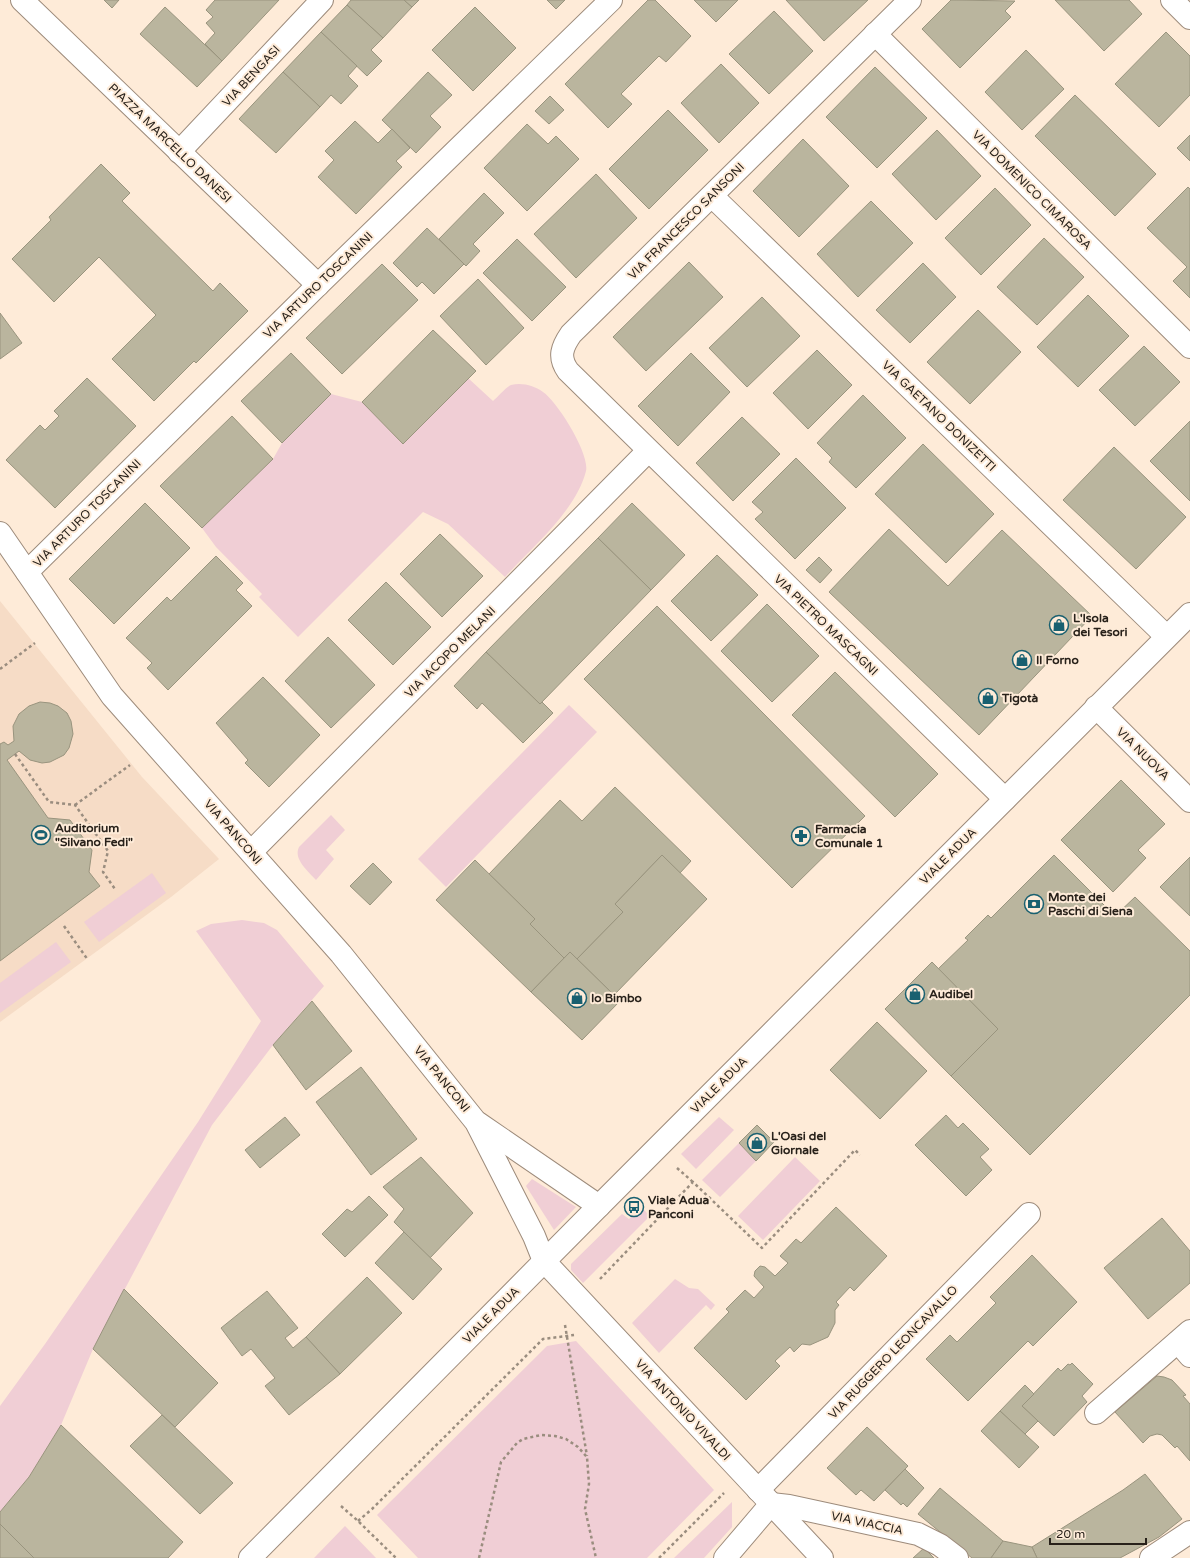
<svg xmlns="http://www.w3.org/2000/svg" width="1190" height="1558" font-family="'Varela Round',sans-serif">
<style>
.built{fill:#f6dcc6}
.green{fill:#f0ced5}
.building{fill:#bab59e;stroke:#99947e}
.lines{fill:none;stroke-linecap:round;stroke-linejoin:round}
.minor-casing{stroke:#9d8b7b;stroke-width:24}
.secondary-casing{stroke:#9d8b7b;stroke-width:24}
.path{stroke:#9a8d7f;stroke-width:2.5;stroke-dasharray:3 3;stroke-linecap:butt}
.minor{stroke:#fff;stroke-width:22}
.secondary{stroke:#fff;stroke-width:22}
.labels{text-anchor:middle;stroke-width:4;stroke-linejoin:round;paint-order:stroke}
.street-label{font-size:12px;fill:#28211a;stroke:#feebd8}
.poi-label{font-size:12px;font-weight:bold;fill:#28211a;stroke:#feebd8;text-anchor:start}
</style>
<rect width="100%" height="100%" fill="#feebd8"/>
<polygon class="built" points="0,601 142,777 219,859 171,897 0,1022"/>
<g class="green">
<path d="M468,378l25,23c5,-4 12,-13 18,-16 11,-3 24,1 32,7 14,9 47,62 43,79 -10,40 -54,76 -81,106l-57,-53 -25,-12 -125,125 -39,-40 3,-3 -46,-47 -14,-19 71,-69 9,-16 49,-49 31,8 41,42z"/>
<polygon points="569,705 597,732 446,887 418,859"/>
<path d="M331,815l14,15 -19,20 8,9 -18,21c-8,-9 -23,-21 -17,-33z"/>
<polygon points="152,873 166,893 99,942 84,922"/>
<polygon points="242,920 264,923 277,930 324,986 273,1045 212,1125 93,1349 61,1425 29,1477 0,1512 0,1406 45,1344 198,1122 261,1021 196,931 211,924"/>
<polygon points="56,942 71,962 0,1013 0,983"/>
<polygon points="719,1117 734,1130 696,1169 681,1154"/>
<polygon points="739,1143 756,1161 720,1197 702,1180"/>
<polygon points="795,1157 820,1181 763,1240 738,1216"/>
<polygon points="532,1179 576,1207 554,1230 526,1186"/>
<polygon points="641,1207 650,1216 583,1283 571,1270 571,1264 622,1214 629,1219"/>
<polygon points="675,1279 689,1288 698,1289 715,1305 711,1310 706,1305 659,1353 632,1323"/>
<polygon points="576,1341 714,1490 647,1558 418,1558 377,1515 547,1346"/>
<polygon points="732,1502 732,1527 704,1558 674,1558"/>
<polygon points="345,1526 376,1558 314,1558"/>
</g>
<g class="building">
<polygon points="104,0 119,0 112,8"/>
<polygon points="215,0 279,0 222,61 205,44 215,33 206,23 213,17 206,10"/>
<polygon points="351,0 404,0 412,7 383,38 347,5"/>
<polygon points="404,0 419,0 412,7"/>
<polygon points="547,0 565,0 556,9"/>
<polygon points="648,0 655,0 691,36 666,62 659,56 621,94 632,104 608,128 565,84"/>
<polygon points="694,0 738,0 716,22"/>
<polygon points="786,0 868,0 824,41"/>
<polygon points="951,0 1015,1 1005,11 1011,17 960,68 922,29"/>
<polygon points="1055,0 1129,0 1142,14 1104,51"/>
<polygon points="347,5 383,38 371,50 382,61 367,76 321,32"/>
<polygon points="165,7 222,61 197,87 140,34"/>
<polygon points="475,7 516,48 473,91 432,50"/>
<polygon points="774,11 813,51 769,94 729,54"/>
<polygon points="321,32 357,66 348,76 358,86 341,104 331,95 320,107 283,72"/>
<polygon points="1166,32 1190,56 1190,95 1159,127 1115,84"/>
<polygon points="1026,50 1064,89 1022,130 985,92"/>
<polygon points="721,64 759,103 719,143 681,103"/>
<polygon points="875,67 927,118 877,168 826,117"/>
<polygon points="283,72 320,107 276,153 239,119"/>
<polygon points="428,72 452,95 430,116 441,127 416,153 382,120"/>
<polygon points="1075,95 1156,174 1115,216 1035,136"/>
<polygon points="550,96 564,110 549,124 535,111"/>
<polygon points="668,110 708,150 649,209 609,169"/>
<polygon points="355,121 378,143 392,129 410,148 396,161 402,167 356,214 318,177 334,160 325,151"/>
<polygon points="527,124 548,144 556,136 579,159 527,211 484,168"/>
<polygon points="937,130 981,176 936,220 892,174"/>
<polygon points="1190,135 1190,161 1177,148"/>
<polygon points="803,139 849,186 799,237 753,191"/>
<polygon points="101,164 130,193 122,201 213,291 220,283 248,311 196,363 194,361 154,401 112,359 156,315 99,257 54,302 12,259 51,220 49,217"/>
<polygon points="596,174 637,218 576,278 534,234"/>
<polygon points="1188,187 1190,189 1190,298 1173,281 1187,267 1147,228"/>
<polygon points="995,188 1031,225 981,275 945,238"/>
<polygon points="484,193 504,213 473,244 480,251 466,266 439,239"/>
<polygon points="871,201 913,243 858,297 817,254"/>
<polygon points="427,228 464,264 434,294 422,282 417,287 393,263"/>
<polygon points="1044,238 1084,277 1037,325 997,287"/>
<polygon points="517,239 566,287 532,321 483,273"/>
<polygon points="689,262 723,297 646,371 613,337"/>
<polygon points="923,263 956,297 910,343 876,310"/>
<polygon points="382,264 418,300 342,374 306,338"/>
<polygon points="478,279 524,328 486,365 440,316"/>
<polygon points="1088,295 1129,336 1078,387 1037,347"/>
<polygon points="762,297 800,336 747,387 709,348"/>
<polygon points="978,310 1021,352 970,404 927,362"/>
<polygon points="0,313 22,343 0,359"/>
<polygon points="433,330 476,371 403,444 362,402"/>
<polygon points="1144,346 1180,382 1135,426 1099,390"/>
<polygon points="817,350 852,385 808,429 773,393"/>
<polygon points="291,353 331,394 282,443 241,401"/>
<polygon points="691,353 730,392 678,446 638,406"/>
<polygon points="87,378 136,426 55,508 6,460 40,425 45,430 59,416 54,411"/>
<polygon points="863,395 906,438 856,488 829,462 832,458 817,443"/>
<polygon points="232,416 273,459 202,528 160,486"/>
<polygon points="742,417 780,454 733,501 696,463"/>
<polygon points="1190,421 1190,501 1150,461"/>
<polygon points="923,444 994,514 946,563 875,494"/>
<polygon points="1114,447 1186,517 1136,569 1063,500"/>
<polygon points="796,458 846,508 795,559 755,519 763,512 752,502"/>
<polygon points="145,503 190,548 114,624 69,579"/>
<polygon points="632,503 685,555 651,590 598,538"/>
<polygon points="889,529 948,586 1002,530 1092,616 979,735 829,592"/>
<polygon points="440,534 483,576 442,617 400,574"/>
<polygon points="598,538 651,590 540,704 486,652"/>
<polygon points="717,555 758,595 711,641 671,601"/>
<polygon points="216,556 243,583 236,590 252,606 168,690 147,668 152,663 126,638 167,597 171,601"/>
<polygon points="819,557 832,570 820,583 806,570"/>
<polygon points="386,582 431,627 393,665 348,620"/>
<polygon points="767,604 819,656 772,702 721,651"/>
<polygon points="657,606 865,816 792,888 584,679"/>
<polygon points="328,637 375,685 331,728 285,681"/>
<polygon points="486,652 540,704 542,702 553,713 523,743 482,703 477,709 454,686"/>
<polygon points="835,672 938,774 895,817 792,715"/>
<polygon points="263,677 320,735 269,787 245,763 248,760 216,723"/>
<polygon points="40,702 50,703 58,706 67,713 71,721 73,734 69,748 64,755 50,762 42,763 30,760 19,751 7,760 48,818 70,820 92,850 89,872 100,886 0,961 0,744 4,742 8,745 14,741 13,726 19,714 29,706"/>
<polygon points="1121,780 1165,824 1138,850 1146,858 1113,892 1061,840"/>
<polygon points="615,787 691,861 680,873 662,855 615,904 623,912 577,959 570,952 564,958 530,924 535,919 489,874 560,800 582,821"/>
<polygon points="662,855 707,899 614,995 577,959 623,912 615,904"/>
<polygon points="1054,855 1115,916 1135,897 1190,951 1190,995 1030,1155 951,1076 998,1029 938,969 968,940 965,938 988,915 991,918"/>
<polygon points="1190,857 1190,916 1160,887"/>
<polygon points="475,860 535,919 530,924 564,958 531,992 436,900"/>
<polygon points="373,863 392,882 370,905 350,886"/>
<polygon points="570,952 620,1001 582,1040 531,992"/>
<polygon points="932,962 998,1029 951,1076 885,1009"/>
<polygon points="312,1001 352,1051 306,1090 273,1045"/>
<polygon points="877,1022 927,1071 880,1119 830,1070"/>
<polygon points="361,1067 417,1139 371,1175 316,1102"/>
<polygon points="946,1115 958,1128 963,1123 989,1149 980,1157 992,1170 966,1196 915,1145"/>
<polygon points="285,1117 300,1135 260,1168 245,1150"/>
<polygon points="757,1125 774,1142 756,1161 739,1143"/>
<polygon points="421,1157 473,1213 430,1258 394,1222 404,1209 383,1187"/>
<polygon points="369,1196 388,1215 345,1257 322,1234 347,1209 352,1212"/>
<polygon points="836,1207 887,1256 854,1291 850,1287 836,1302 839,1305 835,1310 835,1323 828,1337 810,1345 802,1344 794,1352 790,1347 775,1361 780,1366 746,1400 694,1348 729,1312 726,1309 745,1290 754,1298 764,1287 754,1276 755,1271 760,1266 765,1267 775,1276 788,1263 780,1256 796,1239 801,1243"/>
<polygon points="1162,1218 1190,1251 1190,1283 1148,1319 1104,1268"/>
<polygon points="404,1232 442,1269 413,1300 375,1263"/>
<polygon points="1032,1255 1077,1302 1033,1346 1028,1341 968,1401 926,1359 950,1335 957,1342 996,1303 990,1297"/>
<polygon points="367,1277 402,1313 340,1374 306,1337"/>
<polygon points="124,1289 218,1383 175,1427 93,1349"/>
<polygon points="267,1291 298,1328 285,1338 293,1348 306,1337 340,1374 289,1415 265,1386 275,1378 251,1349 242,1356 221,1328"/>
<polygon points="1072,1363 1093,1384 1082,1396 1087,1402 1054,1436 1022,1406 1058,1368 1061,1371 1068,1364 1070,1365"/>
<polygon points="1157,1376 1164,1377 1172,1380 1186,1395 1183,1396 1190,1404 1190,1461 1177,1446 1175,1448 1162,1435 1157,1434 1150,1436 1143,1443 1115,1412"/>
<polygon points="1025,1385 1034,1394 1022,1406 1038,1421 1025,1434 1000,1411"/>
<polygon points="1000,1411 1039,1447 1019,1468 981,1431"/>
<polygon points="162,1415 233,1483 200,1514 130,1446"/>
<polygon points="61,1425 183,1542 168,1558 34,1558 0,1524 0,1512 29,1477"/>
<polygon points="867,1427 908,1466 874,1501 861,1490 856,1495 827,1468"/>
<polygon points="905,1469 924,1488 907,1507 903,1503 901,1505 885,1490"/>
<polygon points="1145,1474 1182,1519 1159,1537 1120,1558 1037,1558 1032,1547 1123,1490"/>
<polygon points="940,1488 1003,1541 991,1558 972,1558 918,1514"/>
<polygon points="0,1524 34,1558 0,1558"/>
<polygon points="1003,1541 1032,1547 1037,1558 991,1558"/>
<polygon points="924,1548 934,1558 913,1558"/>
</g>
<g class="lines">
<g class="minor-casing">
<g id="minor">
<polyline points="22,0 318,285"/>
<path d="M910,0l-339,334c-9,13 -13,23 -3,37l437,428"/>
<polyline points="1172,0 1190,18"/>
<polyline points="875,34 1190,347"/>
<polyline points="179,152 322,0"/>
<polyline points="712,196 1166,636"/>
<polyline points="0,533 112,696 341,954 476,1122 534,1236 544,1261 822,1558"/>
<polyline points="27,572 318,285 611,0"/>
<polyline points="1096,707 1190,801"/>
<polyline points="251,852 648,451"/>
<polyline points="478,1123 599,1206"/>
<polyline points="1178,1342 1190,1356"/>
<polyline points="1096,1413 1190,1331"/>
<polyline points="758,1490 1029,1214"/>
<polyline points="771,1504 789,1506 918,1534 940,1545 957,1558"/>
<polyline points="725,1558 771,1504"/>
<polyline points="1151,1558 1190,1532"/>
</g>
</g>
<g class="secondary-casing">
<polyline id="secondary" points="250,1558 599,1206 1190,614"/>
</g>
<g class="path">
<polyline points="0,669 35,643"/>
<polyline points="15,754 49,802 75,805 108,851 103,872 115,889"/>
<polyline points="75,805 130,765"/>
<polyline points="64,926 88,960"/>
<polyline points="677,1168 693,1182"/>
<polyline points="600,1279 693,1182 762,1248 855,1150 860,1155"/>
<polyline points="565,1325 587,1456"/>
<polyline points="341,1506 358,1521 396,1558"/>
<polyline points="358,1521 372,1509 543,1339 574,1335"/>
<polyline points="479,1558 501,1462 517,1443 523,1439 541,1435 555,1436 566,1439 578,1447 587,1457 589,1484 585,1509 596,1558"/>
<polyline points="659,1558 724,1493"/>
</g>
<use href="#minor" class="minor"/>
<use href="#secondary" class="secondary"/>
</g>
<defs>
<g id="shop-ring" transform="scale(1)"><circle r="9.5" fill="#feebd8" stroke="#196070" stroke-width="1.5"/><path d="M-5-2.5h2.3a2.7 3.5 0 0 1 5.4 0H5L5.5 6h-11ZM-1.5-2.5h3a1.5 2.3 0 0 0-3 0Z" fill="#196070"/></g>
<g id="stadium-ring" transform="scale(1)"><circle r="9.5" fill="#feebd8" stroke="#196070" stroke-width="1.5"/><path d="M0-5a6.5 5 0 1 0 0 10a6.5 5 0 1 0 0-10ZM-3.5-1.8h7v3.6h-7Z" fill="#196070"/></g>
<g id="pharmacy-ring" transform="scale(1)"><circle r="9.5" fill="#feebd8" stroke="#196070" stroke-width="1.5"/><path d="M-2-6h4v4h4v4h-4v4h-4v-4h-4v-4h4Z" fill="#196070"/></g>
<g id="bank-ring" transform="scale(1)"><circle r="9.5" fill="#feebd8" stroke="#196070" stroke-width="1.5"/><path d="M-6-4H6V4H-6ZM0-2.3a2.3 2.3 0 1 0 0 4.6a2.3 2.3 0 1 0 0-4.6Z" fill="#196070"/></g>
<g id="bus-ring" transform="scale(1)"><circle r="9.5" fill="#feebd8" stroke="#196070" stroke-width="1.5"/><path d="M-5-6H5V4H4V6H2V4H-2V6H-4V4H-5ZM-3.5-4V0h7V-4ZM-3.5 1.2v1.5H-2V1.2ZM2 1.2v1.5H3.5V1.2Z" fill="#196070"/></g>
</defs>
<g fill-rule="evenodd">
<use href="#shop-ring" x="1059" y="625"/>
<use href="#shop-ring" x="1022" y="660"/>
<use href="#shop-ring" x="988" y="698"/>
<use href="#stadium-ring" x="41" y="835"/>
<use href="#pharmacy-ring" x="801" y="836"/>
<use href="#bank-ring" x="1034" y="904"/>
<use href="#shop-ring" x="915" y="994"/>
<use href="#shop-ring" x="577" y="998"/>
<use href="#shop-ring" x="757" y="1143"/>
<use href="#bus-ring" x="634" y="1207"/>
</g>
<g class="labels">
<g class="street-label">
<text transform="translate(251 76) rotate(-47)" y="4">VIA BENGASI</text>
<text transform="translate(170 143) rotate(44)" y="4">PIAZZA MARCELLO DANESI</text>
<text transform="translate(1032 190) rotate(45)" y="4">VIA DOMENICO CIMAROSA</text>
<text transform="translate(686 221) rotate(-45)" y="4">VIA FRANCESCO SANSONI</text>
<text transform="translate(318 285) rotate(-44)" y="4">VIA ARTURO TOSCANINI</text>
<text transform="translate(939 416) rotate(44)" y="4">VIA GAETANO DONIZETTI</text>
<text transform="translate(87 513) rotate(-45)" y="4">VIA ARTURO TOSCANINI</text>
<text transform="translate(826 625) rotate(44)" y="4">VIA PIETRO MASCAGNI</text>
<text transform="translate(450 652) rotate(-45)" y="4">VIA IACOPO MELANI</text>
<text transform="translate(1143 754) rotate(45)" y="4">VIA NUOVA</text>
<text transform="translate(233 832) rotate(49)" y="4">VIA PANCONI</text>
<text transform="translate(948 856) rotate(-45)" y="4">VIALE ADUA</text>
<text transform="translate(442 1079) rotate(51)" y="4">VIA PANCONI</text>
<text transform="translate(719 1085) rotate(-45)" y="4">VIALE ADUA</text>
<text transform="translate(491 1315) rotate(-45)" y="4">VIALE ADUA</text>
<text transform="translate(893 1352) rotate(-46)" y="4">VIA RUGGERO LEONCAVALLO</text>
<text transform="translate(683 1410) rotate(47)" y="4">VIA ANTONIO VIVALDI</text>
<text transform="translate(867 1523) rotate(12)" y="4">VIA VIACCIA</text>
</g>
<g class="poi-label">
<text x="1073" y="622">L'Isola<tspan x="1073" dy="14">dei Tesori</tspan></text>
<text x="1036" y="664">Il Forno</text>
<text x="1002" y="702">Tigotà</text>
<text x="55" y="832">Auditorium<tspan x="55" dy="14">"Silvano Fedi"</tspan></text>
<text x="815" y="833">Farmacia<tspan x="815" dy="14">Comunale 1</tspan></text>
<text x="1048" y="901">Monte dei<tspan x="1048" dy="14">Paschi di Siena</tspan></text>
<text x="929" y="998">Audibel</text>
<text x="591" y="1002">Io Bimbo</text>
<text x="771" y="1140">L'Oasi del<tspan x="771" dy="14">Giornale</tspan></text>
<text x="648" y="1204">Viale Adua<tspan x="648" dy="14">Panconi</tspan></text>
</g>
</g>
<path d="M1050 1538v6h96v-6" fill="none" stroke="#28211a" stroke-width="2"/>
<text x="1056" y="1538" font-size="12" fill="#28211a" stroke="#feebd8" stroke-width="3" paint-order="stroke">20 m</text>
</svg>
